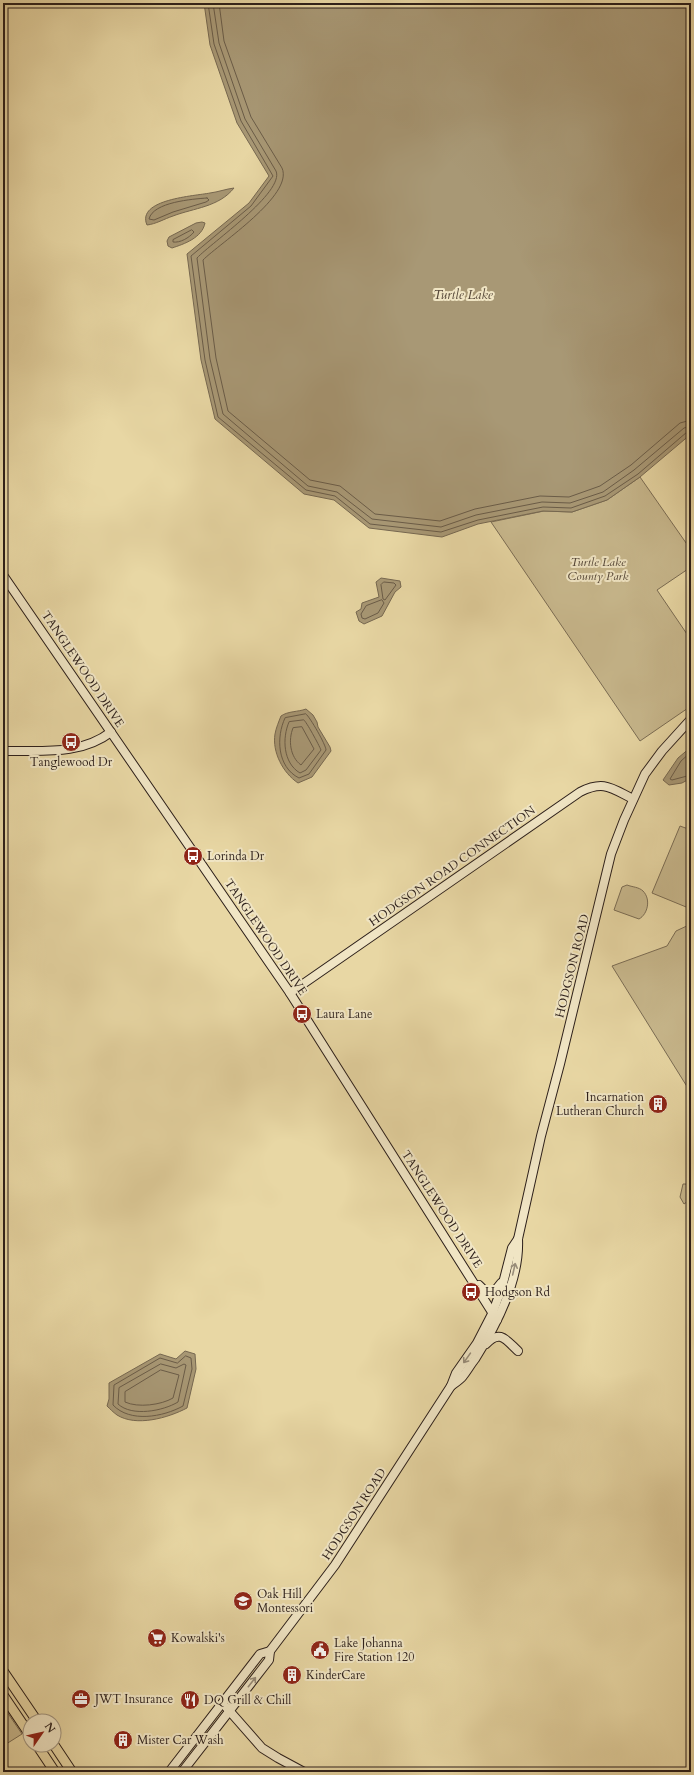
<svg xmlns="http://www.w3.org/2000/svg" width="694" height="1775" font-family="Cardo,serif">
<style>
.green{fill:#c8b88d;stroke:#7a6c54}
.water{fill:#a89875;stroke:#766851}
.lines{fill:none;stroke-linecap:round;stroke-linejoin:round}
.shore{stroke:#6a5c48;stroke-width:1}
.secondary-casing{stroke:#2c1f1a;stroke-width:10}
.primary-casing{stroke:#2c1f1a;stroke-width:11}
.secondary{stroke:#f0e5c4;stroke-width:8}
.primary{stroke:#e8d7a4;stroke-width:9}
.oneway{stroke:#988c78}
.labels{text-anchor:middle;stroke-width:4;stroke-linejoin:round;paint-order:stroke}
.park-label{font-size:12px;font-style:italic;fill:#534537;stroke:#f0e5c4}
.street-label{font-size:12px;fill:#2c1f1a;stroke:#f0e5c4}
.poi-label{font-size:12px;fill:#2c1f1a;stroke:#f0e5c4;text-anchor:start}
.water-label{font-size:13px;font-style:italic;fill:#57493a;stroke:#f0e5c4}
</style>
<rect width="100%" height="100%" fill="#e8d7a4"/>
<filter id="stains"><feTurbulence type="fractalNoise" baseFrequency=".005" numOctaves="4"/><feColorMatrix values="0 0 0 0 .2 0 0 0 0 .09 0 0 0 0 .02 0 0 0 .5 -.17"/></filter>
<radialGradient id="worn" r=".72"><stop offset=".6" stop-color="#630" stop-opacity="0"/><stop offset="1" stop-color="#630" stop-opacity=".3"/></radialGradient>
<g class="green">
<polygon points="640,477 691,550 691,567 657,590 691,640 691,706 640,741 491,522 544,511 572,512 607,500"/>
<polygon points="680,826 691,830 691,909 652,893"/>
<path d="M627,885c5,2 12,2 16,6 8,8 5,23 -4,28l-25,-9 8,-23z"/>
<polygon points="691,924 691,1093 612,966 667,946 676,931"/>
<polygon points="683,1184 686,1184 691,1193 691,1199 684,1204 680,1197"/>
<polygon points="3,1706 22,1734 3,1746"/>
</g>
<g class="water">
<polygon points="204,3 691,3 691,434 640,477 607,500 572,512 543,511 478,524 442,537 369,528 334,500 304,494 215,419 201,360 187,254 249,203 269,176 237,123 210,45"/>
<path d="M234,188c-15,19 -40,20 -61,28 -9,3 -17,8 -26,9 -11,-26 48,-29 63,-32 8,-1 16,-4 24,-5z"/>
<path d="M202,222l3,1c-3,15 -21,21 -33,25l-4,-2 -1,-5 2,-4 27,-14z"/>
<polygon points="381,578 400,581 401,587 395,592 382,616 364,624 359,621 356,612 361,609 362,603 379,597 376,582"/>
<path d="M306,709l7,6 4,7 1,5 12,20 1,4 -19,26 -14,6c-15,-10 -26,-31 -23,-49 1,-6 4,-13 6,-18 7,-5 17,-4 25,-7z"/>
<polygon points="691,747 691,778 682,783 669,785 663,780 678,758"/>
<path d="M185,1351l10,3 1,15 -9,39c-19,10 -51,19 -70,7 -4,-3 -7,-6 -10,-9l2,-7v-16l51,-29 16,5z"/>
</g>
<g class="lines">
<g class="shore">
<polyline points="208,3 214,44 241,121 273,176 251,206 191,256 205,360 218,417 306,490 335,496 370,524 441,532 478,520 543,507 571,508 605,496 638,474 687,432 691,431"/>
<path d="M213,3l6,40 26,76 31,52c9,21 -65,72 -79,87l13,101 13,55 85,72 29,6 35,27 69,8 35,-12 66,-13 28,1 33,-11 31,-22 50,-42 7,-2"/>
<path d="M219,3l5,38 27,76 31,51c12,27 -62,75 -79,92l13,98 12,53 82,69 30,6 35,28 65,7 35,-12 65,-13 29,1 31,-11 31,-21 49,-42 11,-3"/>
<path d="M207,198l2,2 -3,2 -33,10 -19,8 -5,-1c4,-17 44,-20 58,-21z"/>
<path d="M192,230l2,2c-5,6 -14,11 -21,10v-2z"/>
<polygon points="384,582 394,583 396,585 385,600 383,599 381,585"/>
<polygon points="382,600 384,603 378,613 365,619 362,618 361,614 366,606"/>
<path d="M306,714c4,3 20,31 20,36l-17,24 -10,4c-22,-11 -23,-41 -14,-60z"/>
<path d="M304,720c2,1 15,25 17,30l-15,20 -6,3c-17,-10 -18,-35 -11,-51z"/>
<path d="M302,727l12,22 -13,16c-11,-8 -13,-25 -8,-37z"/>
<polyline points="691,752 681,761 670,779 672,780 691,775"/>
<path d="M186,1356l5,2 1,11 -9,37c-20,11 -53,17 -70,-1l1,-20 46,-27 17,5z"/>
<path d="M161,1364l15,4 8,-4 2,1 -8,37c-15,9 -46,15 -60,2l1,-16z"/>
<path d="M161,1370l18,5 -6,23c-12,7 -35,10 -48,4v-10z"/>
</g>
<g class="secondary-casing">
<g id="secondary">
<polyline points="3,575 290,993 497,1320"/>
<path d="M3,751c37,-1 77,5 108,-19"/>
<path d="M290,993l290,-201c24,-12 31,-4 53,7"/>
<polyline points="479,1285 484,1290 493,1293 501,1283"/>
<path d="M486,1344c14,-15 20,-4 32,7"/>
<path d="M451,1386c4,-3 9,-6 12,-10 4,-5 8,-12 12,-17 21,-33 45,-80 43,-120l23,-103 19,-72 51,-210 13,-34 21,-46 17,-23 29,-32"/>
<polyline points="226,1707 262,1748 278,1758 304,1772"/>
<polyline points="169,1772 260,1654 270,1651"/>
<polyline points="182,1772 269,1660 270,1651 335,1565 451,1386 456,1373 477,1343 493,1312 502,1287 512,1248 518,1239"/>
</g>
</g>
<g class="primary-casing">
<g id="primary">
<polyline points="3,1671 37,1721"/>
<polyline points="3,1695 30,1735"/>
<polyline points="37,1745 55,1772"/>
<polyline points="54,1745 72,1772"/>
</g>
</g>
<use href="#secondary" class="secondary"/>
<use href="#primary" class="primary"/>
</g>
<defs><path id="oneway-shaft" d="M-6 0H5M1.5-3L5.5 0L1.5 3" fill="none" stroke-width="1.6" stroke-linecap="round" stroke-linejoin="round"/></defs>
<g class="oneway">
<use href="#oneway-shaft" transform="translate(514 1269) rotate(-77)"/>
<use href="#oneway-shaft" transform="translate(467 1358) rotate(125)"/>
<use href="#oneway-shaft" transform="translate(252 1682) rotate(-52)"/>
</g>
<defs>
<g id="bus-disc" transform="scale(1)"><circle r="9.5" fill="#8f2418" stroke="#f0e5c4"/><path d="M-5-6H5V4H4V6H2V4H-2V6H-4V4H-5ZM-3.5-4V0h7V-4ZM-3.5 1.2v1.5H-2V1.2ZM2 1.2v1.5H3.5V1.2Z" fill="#fff"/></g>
<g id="building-disc" transform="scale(1)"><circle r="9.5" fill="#8f2418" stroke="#f0e5c4"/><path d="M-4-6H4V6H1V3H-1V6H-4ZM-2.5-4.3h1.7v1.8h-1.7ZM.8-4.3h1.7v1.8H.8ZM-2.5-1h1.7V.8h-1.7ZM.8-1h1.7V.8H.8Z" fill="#fff"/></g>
<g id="school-disc" transform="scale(1)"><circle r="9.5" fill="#8f2418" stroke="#f0e5c4"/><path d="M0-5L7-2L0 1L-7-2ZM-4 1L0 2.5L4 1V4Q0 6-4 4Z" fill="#fff"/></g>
<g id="supermarket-disc" transform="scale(1)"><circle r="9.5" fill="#8f2418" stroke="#f0e5c4"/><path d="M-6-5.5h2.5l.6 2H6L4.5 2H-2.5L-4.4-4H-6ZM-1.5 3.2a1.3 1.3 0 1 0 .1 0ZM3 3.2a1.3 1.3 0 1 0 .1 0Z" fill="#fff"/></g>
<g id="civic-disc" transform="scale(1)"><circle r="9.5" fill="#8f2418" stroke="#f0e5c4"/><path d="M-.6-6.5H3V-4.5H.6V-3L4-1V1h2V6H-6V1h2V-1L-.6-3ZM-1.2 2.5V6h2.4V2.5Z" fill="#fff"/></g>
<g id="office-disc" transform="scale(1)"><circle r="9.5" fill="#8f2418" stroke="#f0e5c4"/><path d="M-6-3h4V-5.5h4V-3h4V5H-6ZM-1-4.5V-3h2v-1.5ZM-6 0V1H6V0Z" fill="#fff"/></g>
<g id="restaurant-disc" transform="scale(1)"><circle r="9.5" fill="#8f2418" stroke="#f0e5c4"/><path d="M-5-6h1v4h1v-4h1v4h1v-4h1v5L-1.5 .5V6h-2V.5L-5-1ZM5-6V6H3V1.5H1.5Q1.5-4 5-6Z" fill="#fff"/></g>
</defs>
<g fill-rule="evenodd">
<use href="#bus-disc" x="71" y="742"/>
<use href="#bus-disc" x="193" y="856"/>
<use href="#bus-disc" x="302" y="1014"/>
<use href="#building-disc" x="658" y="1104"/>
<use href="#bus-disc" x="471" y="1292"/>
<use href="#school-disc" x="243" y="1601"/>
<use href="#supermarket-disc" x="157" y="1638"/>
<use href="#civic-disc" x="320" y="1650"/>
<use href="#building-disc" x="292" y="1675"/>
<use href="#office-disc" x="81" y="1699"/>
<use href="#restaurant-disc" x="190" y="1700"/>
<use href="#building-disc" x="123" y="1740"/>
</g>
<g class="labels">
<g class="park-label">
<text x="598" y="566">Turtle Lake<tspan x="598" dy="14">County Park</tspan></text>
</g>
<g class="street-label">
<text transform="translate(83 669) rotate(56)" y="4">TANGLEWOOD DRIVE</text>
<text transform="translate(452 866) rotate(-35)" y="4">HODGSON ROAD CONNECTION</text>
<text transform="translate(266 937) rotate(56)" y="4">TANGLEWOOD DRIVE</text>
<text transform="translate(572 966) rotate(-76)" y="4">HODGSON ROAD</text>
<text transform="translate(442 1209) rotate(57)" y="4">TANGLEWOOD DRIVE</text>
<text transform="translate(354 1514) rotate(-57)" y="4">HODGSON ROAD</text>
</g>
<g class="poi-label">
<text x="71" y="766" text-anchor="middle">Tanglewood Dr</text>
<text x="207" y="860">Lorinda Dr</text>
<text x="316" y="1018">Laura Lane</text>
<text x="644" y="1101" text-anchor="end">Incarnation<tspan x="644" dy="14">Lutheran Church</tspan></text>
<text x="485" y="1296">Hodgson Rd</text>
<text x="257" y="1598">Oak Hill<tspan x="257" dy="14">Montessori</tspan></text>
<text x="171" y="1642">Kowalski's</text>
<text x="334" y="1647">Lake Johanna<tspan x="334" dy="14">Fire Station 120</tspan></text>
<text x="306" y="1679">KinderCare</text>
<text x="95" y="1703">JWT Insurance</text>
<text x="204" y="1704">DQ Grill &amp; Chill</text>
<text x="137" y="1744">Mister Car Wash</text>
</g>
<g class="water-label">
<text x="463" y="299">Turtle Lake</text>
</g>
</g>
<rect width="694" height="1775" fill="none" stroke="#e8d7a4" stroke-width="16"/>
<rect x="4" y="4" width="686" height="1767" fill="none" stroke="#2c1f1a" stroke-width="2"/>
<rect x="8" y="8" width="678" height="1759" fill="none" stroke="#2c1f1a"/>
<g transform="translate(42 1733) rotate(56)"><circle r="19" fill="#f0e5c4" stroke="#a29680"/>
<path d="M0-3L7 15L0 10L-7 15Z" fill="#8f2418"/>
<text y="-6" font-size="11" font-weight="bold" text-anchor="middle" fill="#2c1f1a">N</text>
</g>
<rect width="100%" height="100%" filter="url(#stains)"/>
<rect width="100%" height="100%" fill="url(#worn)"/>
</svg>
